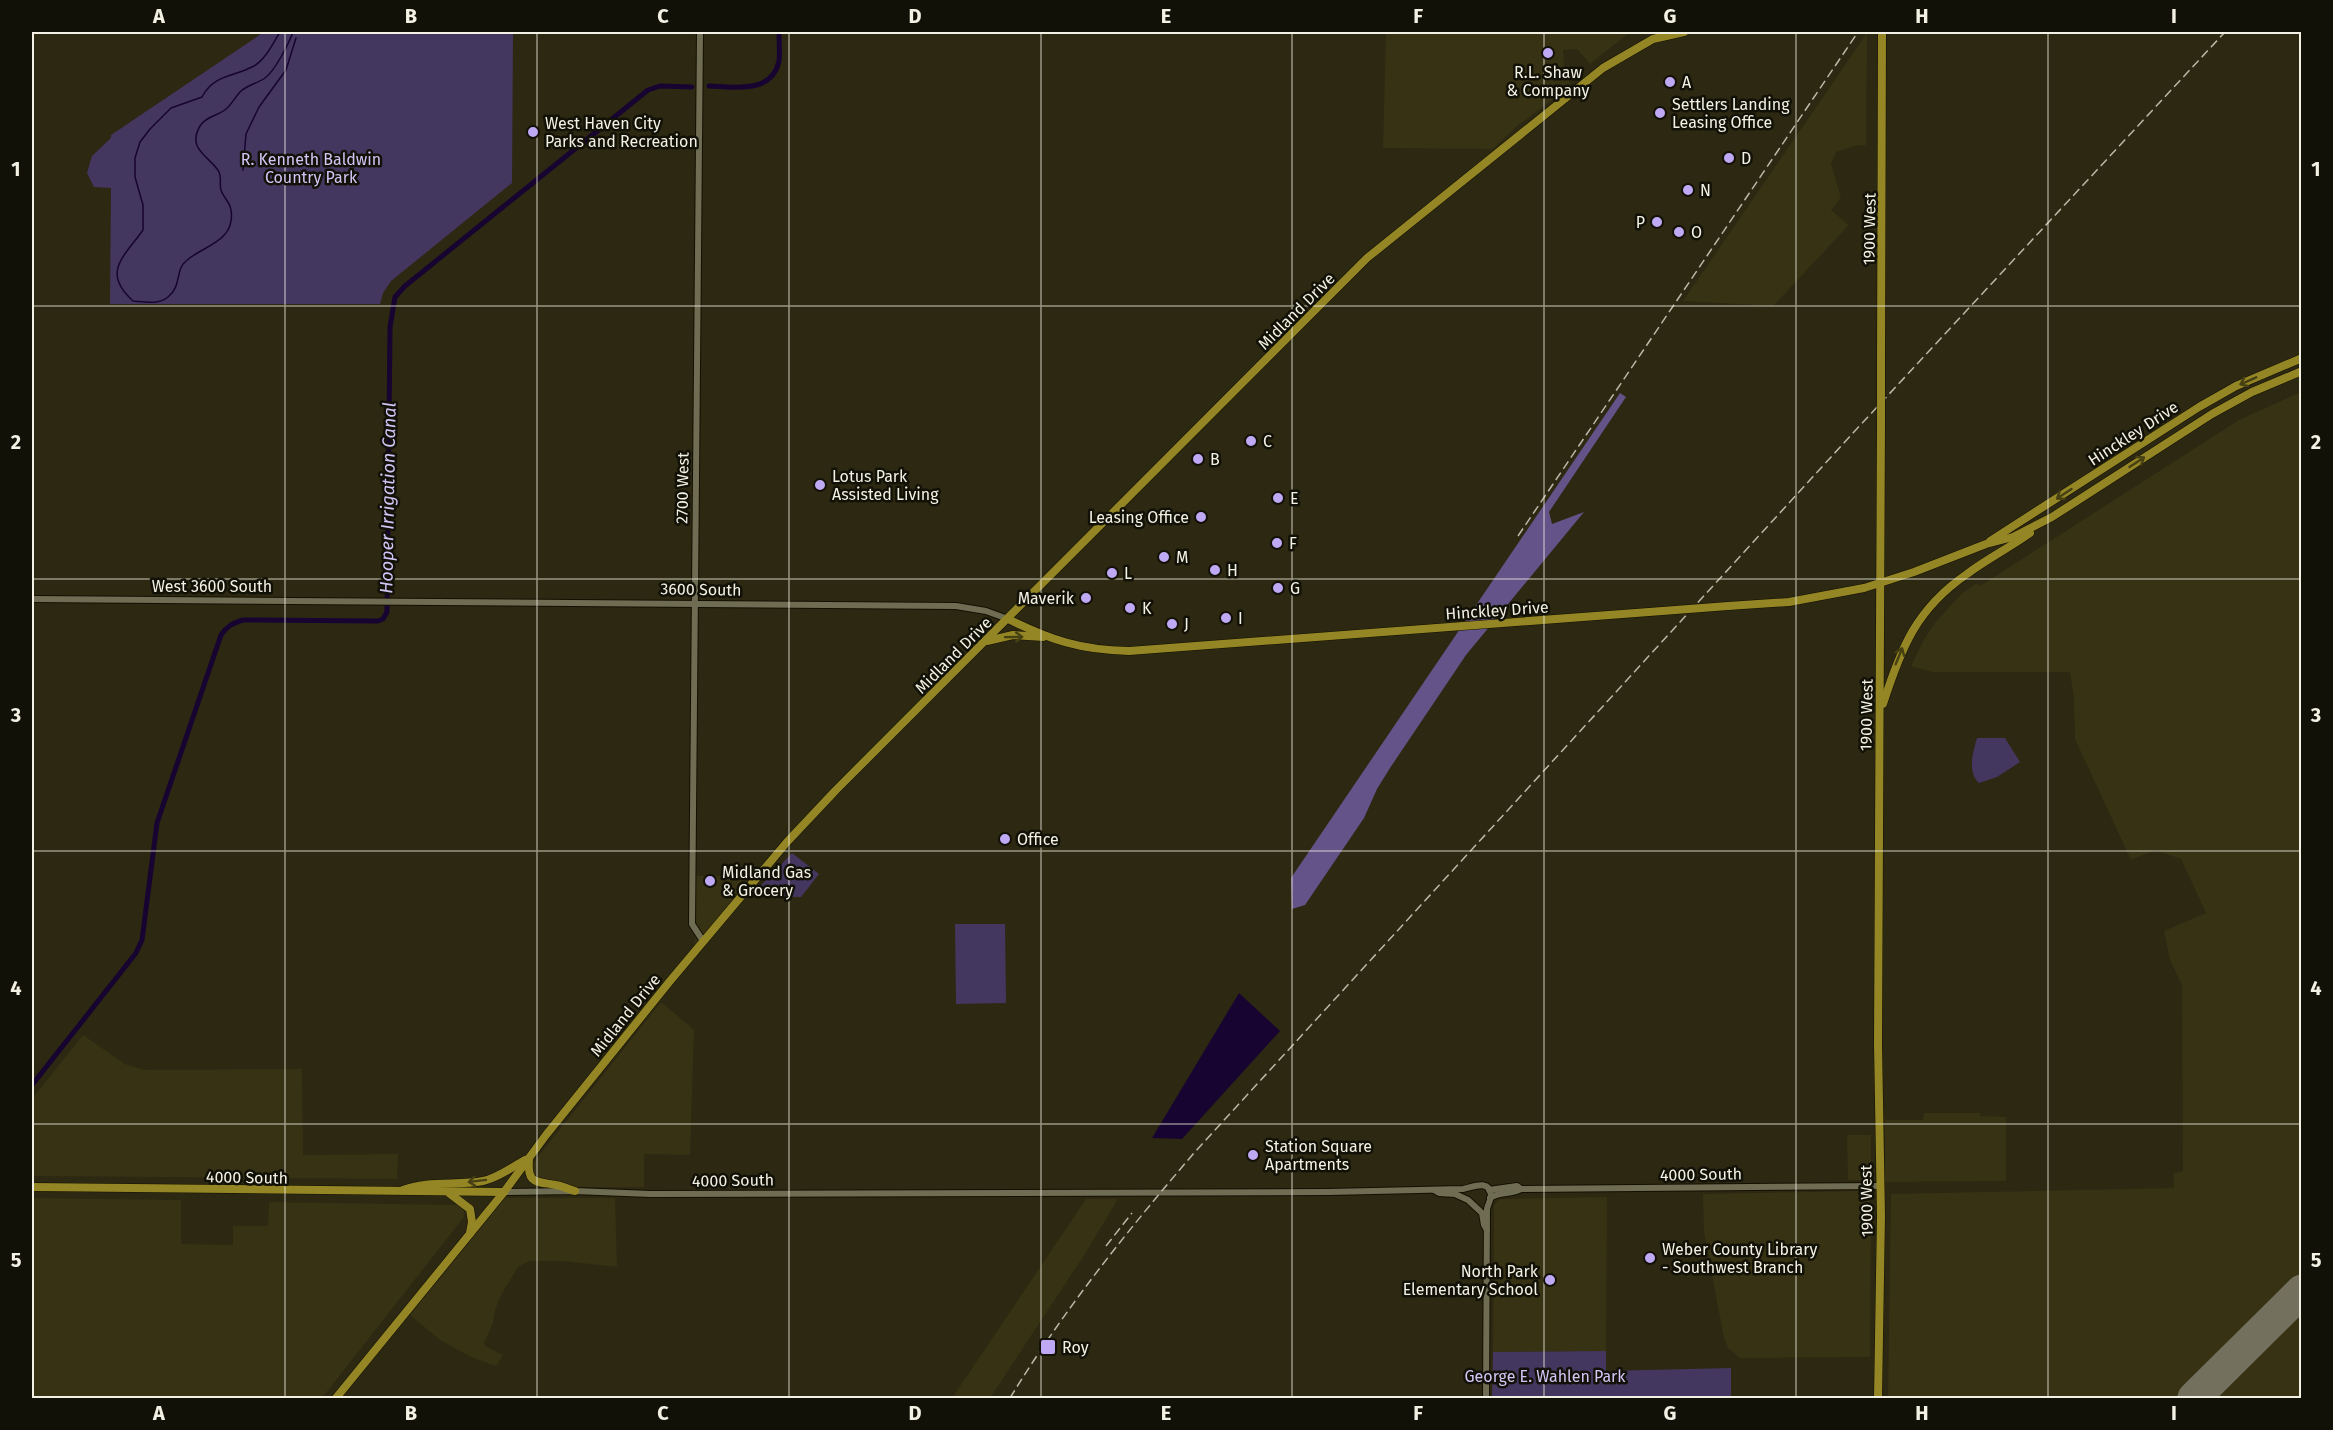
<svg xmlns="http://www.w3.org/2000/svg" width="2333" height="1430" font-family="'Fira Sans',sans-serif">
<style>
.built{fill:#373214}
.green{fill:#44375f}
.forest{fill:#645388}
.water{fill:#170431}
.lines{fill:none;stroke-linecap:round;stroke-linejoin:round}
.stream{stroke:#170431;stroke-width:1.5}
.canal{stroke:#170431;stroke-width:5}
.runway{stroke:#74705e;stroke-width:33}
.minor-casing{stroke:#141000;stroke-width:8}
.major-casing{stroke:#141000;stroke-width:9}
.minor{stroke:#6f6c54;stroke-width:6}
.major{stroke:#948625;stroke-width:8}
.rail{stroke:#bbb8a9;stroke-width:1.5;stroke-dasharray:9 4.5;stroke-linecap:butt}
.major-bridge-casing{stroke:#141000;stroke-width:9;stroke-linecap:butt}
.major-bridge{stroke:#948625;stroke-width:8}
.oneway{stroke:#464013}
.grid{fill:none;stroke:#f3f1e4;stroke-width:1.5;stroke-opacity:0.55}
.poi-dot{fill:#bfa9f4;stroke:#121107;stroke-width:2}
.labels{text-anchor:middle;stroke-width:5;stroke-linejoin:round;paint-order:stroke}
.poi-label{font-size:16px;fill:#f3f1e4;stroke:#121107;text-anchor:start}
.park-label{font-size:16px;fill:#d3c5f6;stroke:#121107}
.street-label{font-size:16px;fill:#f3f1e4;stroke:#121107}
.water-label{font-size:18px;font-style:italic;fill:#d2c4f5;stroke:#121107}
.neatline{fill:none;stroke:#f3f1e4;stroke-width:2}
.grid-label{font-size:20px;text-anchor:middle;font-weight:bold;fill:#f3f1e4}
</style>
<rect width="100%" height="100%" fill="#2c2812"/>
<g class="built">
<polygon points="1386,32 1630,32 1590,64 1577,49 1563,50 1564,65 1571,86 1517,126 1493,149 1383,148"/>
<polygon points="1867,33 1866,145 1854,146 1836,152 1831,164 1841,198 1831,210 1849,225 1773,306 1683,301"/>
<polygon points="2301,392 2301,1398 1888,1398 1891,1194 2174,1188 2174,1173 2183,1171 2182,985 2170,960 2164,931 2206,913 2181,859 2155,850 2131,860 2075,739 2074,698 2070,672 1932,672 1911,666 1923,641 1934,624 1961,594 1977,583 1980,586 2239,420"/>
<polygon points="759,875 695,947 696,876"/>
<polygon points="661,1002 694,1030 690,1155 644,1154 644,1187 535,1187 525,1173"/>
<polygon points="83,1035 125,1064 144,1070 302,1069 303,1155 398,1154 397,1179 32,1176 32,1099"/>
<polygon points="1924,1113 1980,1113 1980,1116 2006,1117 2006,1181 1885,1182 1885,1120 1923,1120"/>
<polygon points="1847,1135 1871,1135 1871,1180 1848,1180"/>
<polygon points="1859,1191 1871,1203 1870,1357 1740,1358 1728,1348 1724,1338 1704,1232 1703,1194"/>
<polygon points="1607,1197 1606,1351 1493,1352 1494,1205 1500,1199"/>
<polygon points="32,1198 181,1200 181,1244 233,1245 233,1226 268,1226 269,1202 458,1205 462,1207 464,1212 464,1217 322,1398 32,1398"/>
<polygon points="505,1198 615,1198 617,1267 562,1261 529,1261 518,1267 501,1295 495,1310 493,1323 484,1343 485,1346 503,1355 496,1366 471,1357 440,1340 410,1315"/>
<polygon points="1086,1199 1118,1199 1085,1254 990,1398 952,1398"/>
</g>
<g class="green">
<polygon points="264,32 513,32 512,183 391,281 383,293 380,304 110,304 111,188 94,187 87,173 92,156 111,138 111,135"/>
<path d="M1977,738h28l15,24 -23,15 -18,6c-12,-11 -6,-31 -2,-45z"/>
<polygon points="792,853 819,874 801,897 751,896"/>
<polygon points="955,924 1005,924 1006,1003 956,1004"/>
<polygon points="1606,1351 1606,1371 1731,1368 1731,1398 1492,1398 1493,1352"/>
</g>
<polygon class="forest" points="1620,393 1626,397 1549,512 1552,524 1584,512 1466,655 1390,768 1377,789 1364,818 1305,905 1292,909 1291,878"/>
<polygon class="water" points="1239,993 1280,1031 1182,1139 1152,1138"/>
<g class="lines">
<g class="stream">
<path d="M280,32c-7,11 -14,27 -26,34 -20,11 -40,8 -52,31l-31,11 -21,21 -10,13 -5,16v19l8,28v25c-19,27 -42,42 -10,71 12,1 25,4 35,-4 14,-11 7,-27 18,-36 16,-15 50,-19 45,-51 -1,-8 -8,-13 -10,-20 -2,-6 1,-12 -2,-18 -8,-15 -33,-22 -19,-46 6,-10 18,-10 26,-17 6,-5 10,-13 15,-18 7,-6 17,-8 24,-13 10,-7 24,-35 28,-46"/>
<polyline points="243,170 246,134 259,107 286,70 296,38"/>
</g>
<g class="canal">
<path d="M709,86c26,1 63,8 70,-25 1,-9 0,-20 0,-29"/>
<path d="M32,1085l104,-132 6,-13 15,-117 64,-188c6,-9 12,-12 22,-15l135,1 5,-2 4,-7 3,-285 5,-30 10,-11 243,-196 12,-4 32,1"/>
</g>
<polyline class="runway" points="2194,1398 2302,1291"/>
<g class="minor-casing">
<g id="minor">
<polyline points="700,32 692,924 703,941"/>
<polyline points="32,599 956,606 986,611 1008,619"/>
<polyline points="1434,1190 1439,1193 1455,1194 1468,1200 1482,1213 1484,1225 1487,1230"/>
<polyline points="1489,1190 1517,1186 1521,1189"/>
<path d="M504,1192l71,-1 75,3 678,-2 135,-3c8,-1 26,-11 28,6 0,5 -3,9 -4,14l-1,189"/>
<path d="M1490,1198c10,-7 21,-3 31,-9l359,-3"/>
</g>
</g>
<g class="major-casing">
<g id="major">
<polyline points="1881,366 1882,32"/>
<polyline points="1990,541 2199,407 2236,386 2302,358"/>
<polyline points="1728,606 1789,602 1864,588 1914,572 1986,544 2013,537 2052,517 2212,414 2252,392 2302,371"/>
<path d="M1008,619c43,21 72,31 121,32l520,-39"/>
<polyline points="987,641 1013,635 1043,637"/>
<path d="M1883,704c18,-56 33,-95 84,-130 20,-15 42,-26 63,-41"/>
<path d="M529,1159c-2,25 6,22 27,26 6,1 13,4 19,6"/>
<polyline points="32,1187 504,1192"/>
<path d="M403,1190c25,-10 53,-4 80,-9 15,-3 29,-14 42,-21"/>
<polyline points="449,1193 470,1209 472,1222 470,1233"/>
<polyline points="336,1398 504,1192 546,1135 670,981 787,842 836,790 1367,258 1603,68 1653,39 1684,32"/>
<polyline points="1878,1398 1881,1216 1878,1044 1881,424"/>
</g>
</g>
<use href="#minor" class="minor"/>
<use href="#major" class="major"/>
<g class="rail">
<polyline points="1518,536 1858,32"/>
<polyline points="1106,1246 1132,1213"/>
<path d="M1010,1398c53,-87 117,-167 184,-245l659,-720 372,-401"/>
</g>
<g class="major-bridge-casing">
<g id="major-bridge">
<polyline points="1881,424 1881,366"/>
<polyline points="1649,612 1728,606"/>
</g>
</g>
<use href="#major-bridge" class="major-bridge"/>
</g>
<defs><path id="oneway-shaft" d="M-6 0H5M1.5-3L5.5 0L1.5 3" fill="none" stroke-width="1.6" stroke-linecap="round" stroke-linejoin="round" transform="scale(1.5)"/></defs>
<g class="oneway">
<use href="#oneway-shaft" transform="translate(2248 381) rotate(156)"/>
<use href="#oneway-shaft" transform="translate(2137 462) rotate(-33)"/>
<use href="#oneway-shaft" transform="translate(2064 494) rotate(147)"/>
<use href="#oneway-shaft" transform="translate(1014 637) rotate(-1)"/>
<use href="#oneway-shaft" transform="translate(1899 656) rotate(-68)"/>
<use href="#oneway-shaft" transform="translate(477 1181) rotate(173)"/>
</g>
<path class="grid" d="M285,32v1366M537,32v1366M789,32v1366M1041,32v1366M1292,32v1366M1544,32v1366M1796,32v1366M2048,32v1366M32,306h2270M32,579h2270M32,851h2270M32,1124h2270"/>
<g class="poi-dot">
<circle cx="1548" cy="53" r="6"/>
<circle cx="1670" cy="82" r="6"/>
<circle cx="1660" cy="113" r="6"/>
<circle cx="533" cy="132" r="6"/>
<circle cx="1729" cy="158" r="6"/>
<circle cx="1688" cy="190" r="6"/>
<circle cx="1657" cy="222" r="6"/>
<circle cx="1679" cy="232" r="6"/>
<circle cx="1251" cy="441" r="6"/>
<circle cx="1198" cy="459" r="6"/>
<circle cx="820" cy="485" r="6"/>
<circle cx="1278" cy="498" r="6"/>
<circle cx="1201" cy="517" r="6"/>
<circle cx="1277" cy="543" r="6"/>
<circle cx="1164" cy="557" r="6"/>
<circle cx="1215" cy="570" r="6"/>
<circle cx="1112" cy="573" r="6"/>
<circle cx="1278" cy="588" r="6"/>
<circle cx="1086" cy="598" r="6"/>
<circle cx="1130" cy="608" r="6"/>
<circle cx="1226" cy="618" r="6"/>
<circle cx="1172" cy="624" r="6"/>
<circle cx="1005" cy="839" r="6"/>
<circle cx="710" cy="881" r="6"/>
<circle cx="1253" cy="1155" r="6"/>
<circle cx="1650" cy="1258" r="6"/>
<circle cx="1550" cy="1280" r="6"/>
<rect x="1040" y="1339" width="16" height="16" rx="3"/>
</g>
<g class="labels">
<g class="poi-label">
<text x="1548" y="78" text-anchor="middle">R.L. Shaw<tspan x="1548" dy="18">&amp; Company</tspan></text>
<text x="1682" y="88">A</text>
<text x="1672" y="110">Settlers Landing<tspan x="1672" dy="18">Leasing Office</tspan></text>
<text x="545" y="129">West Haven City<tspan x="545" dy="18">Parks and Recreation</tspan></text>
<text x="1741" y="164">D</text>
<text x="1700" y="196">N</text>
<text x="1645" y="228" text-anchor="end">P</text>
<text x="1691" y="238">O</text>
<text x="1263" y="447">C</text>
<text x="1210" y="465">B</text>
<text x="832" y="482">Lotus Park<tspan x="832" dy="18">Assisted Living</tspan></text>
<text x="1290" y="504">E</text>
<text x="1189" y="523" text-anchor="end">Leasing Office</text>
<text x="1289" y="549">F</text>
<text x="1176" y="563">M</text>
<text x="1227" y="576">H</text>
<text x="1124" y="579">L</text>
<text x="1290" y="594">G</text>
<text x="1074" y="604" text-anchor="end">Maverik</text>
<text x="1142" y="614">K</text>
<text x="1238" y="624">I</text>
<text x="1184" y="630">J</text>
<text x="1017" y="845">Office</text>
<text x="722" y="878">Midland Gas<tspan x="722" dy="18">&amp; Grocery</tspan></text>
<text x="1265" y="1152">Station Square<tspan x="1265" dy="18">Apartments</tspan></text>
<text x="1662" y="1255">Weber County Library<tspan x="1662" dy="18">- Southwest Branch</tspan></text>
<text x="1538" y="1277" text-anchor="end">North Park<tspan x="1538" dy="18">Elementary School</tspan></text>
<text x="1062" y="1353">Roy</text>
</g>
<g class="park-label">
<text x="311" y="165">R. Kenneth Baldwin<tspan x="311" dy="18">Country Park</tspan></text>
<text x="1545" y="1382">George E. Wahlen Park</text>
</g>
<g class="street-label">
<text transform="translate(1869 229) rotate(-89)" y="6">1900 West</text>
<text transform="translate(1296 311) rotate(-45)" y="6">Midland Drive</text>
<text transform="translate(2133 433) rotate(-33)" y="6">Hinckley Drive</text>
<text transform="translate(682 488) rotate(-89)" y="6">2700 West</text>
<text x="212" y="592">West 3600 South</text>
<text transform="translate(701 589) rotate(1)" y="6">3600 South</text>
<text transform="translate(1497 610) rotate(-4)" y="6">Hinckley Drive</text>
<text transform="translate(953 655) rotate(-45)" y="6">Midland Drive</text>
<text transform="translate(1866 715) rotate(-89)" y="6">1900 West</text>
<text transform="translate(625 1015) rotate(-51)" y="6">Midland Drive</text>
<text transform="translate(1701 1174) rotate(-1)" y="6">4000 South</text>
<text transform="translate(247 1177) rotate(1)" y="6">4000 South</text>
<text transform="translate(733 1180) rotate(-1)" y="6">4000 South</text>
<text transform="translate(1866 1201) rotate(-91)" y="6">1900 West</text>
</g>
<g class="water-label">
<text transform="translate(388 498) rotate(-89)" y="6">Hooper Irrigation Canal</text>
</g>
</g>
<rect width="2333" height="1430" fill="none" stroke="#121107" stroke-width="66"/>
<rect x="33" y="33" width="2267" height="1364" class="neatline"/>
<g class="grid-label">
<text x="159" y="23">A</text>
<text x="411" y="23">B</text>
<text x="663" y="23">C</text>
<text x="915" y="23">D</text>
<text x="1166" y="23">E</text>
<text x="1418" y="23">F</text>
<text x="1670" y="23">G</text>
<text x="1922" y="23">H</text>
<text x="2174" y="23">I</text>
<text x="16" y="176">1</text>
<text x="2316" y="176">1</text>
<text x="16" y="449">2</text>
<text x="2316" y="449">2</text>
<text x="16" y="722">3</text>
<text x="2316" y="722">3</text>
<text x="16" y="995">4</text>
<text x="2316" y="995">4</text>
<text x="16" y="1267">5</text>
<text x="2316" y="1267">5</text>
<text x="159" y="1420">A</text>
<text x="411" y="1420">B</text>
<text x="663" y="1420">C</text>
<text x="915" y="1420">D</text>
<text x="1166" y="1420">E</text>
<text x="1418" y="1420">F</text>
<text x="1670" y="1420">G</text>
<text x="1922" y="1420">H</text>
<text x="2174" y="1420">I</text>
</g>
</svg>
